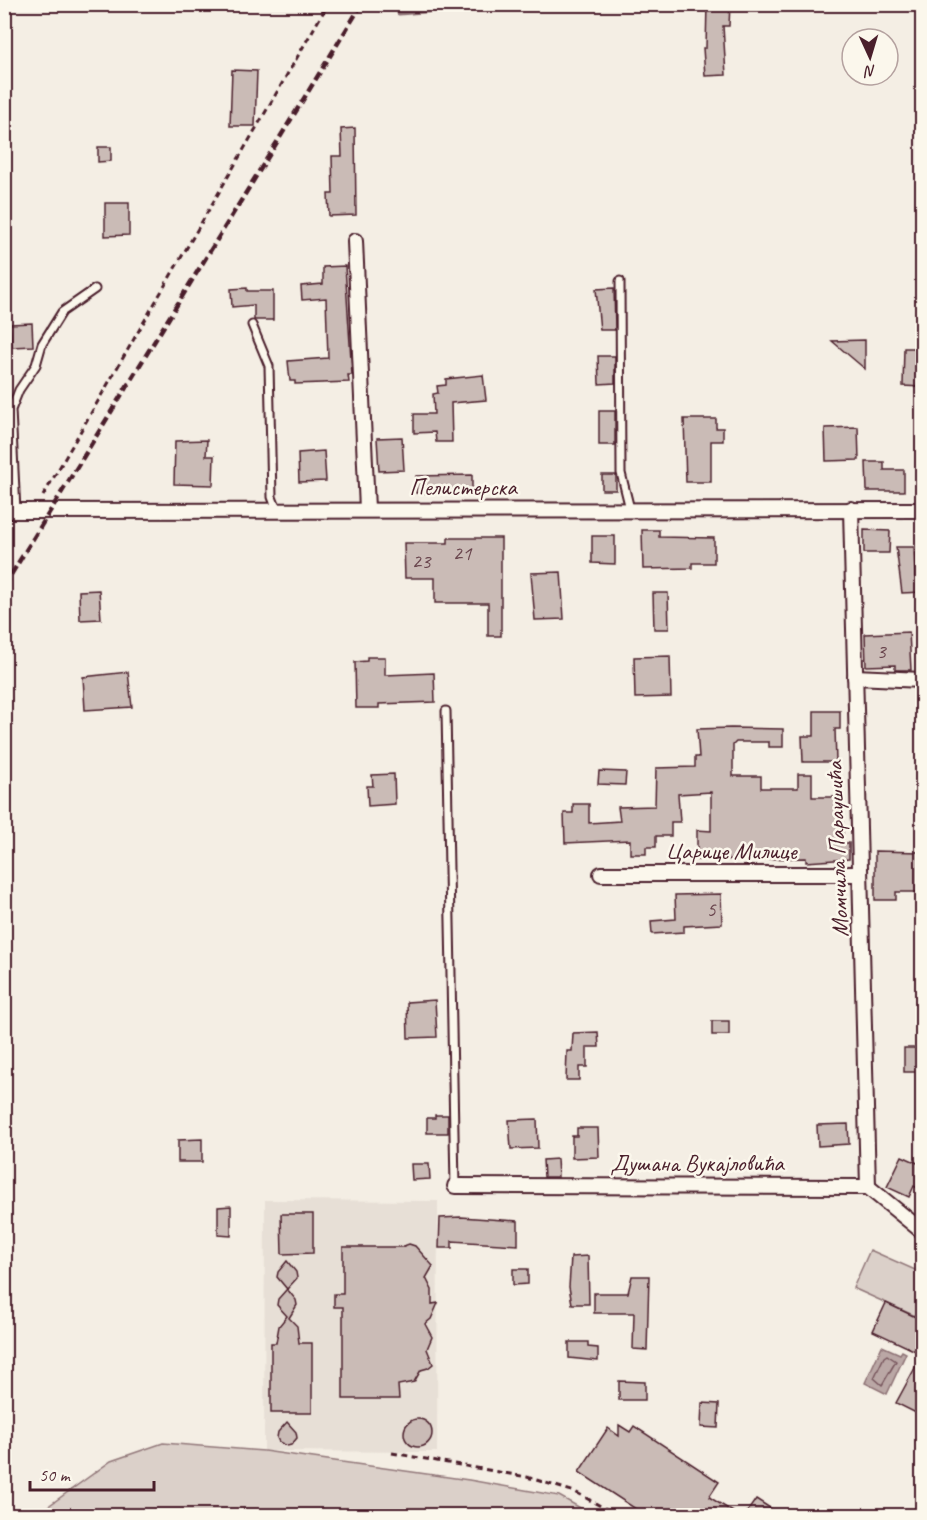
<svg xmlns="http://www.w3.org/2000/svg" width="927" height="1520" font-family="Caveat,sans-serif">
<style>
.built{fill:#e7dfd6}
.green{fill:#dbd0c9;stroke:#92787a;stroke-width:1.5}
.water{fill:#baa7a5;stroke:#8d7174;stroke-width:1.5}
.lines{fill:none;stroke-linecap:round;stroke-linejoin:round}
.shore{stroke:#77555c;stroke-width:1.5}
.stream{stroke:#8d7174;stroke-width:5}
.building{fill:#cabbb6;stroke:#4a1f2b;stroke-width:1.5}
.service-casing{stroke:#4a1f2b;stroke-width:11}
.minor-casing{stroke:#4a1f2b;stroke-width:18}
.path{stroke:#4a1f2b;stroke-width:3;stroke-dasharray:6 4.5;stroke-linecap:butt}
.service{stroke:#fbf7ec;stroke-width:7}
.minor{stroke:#fbf7ec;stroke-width:14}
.rail{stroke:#4a1f2b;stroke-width:4.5;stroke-dasharray:9 4.5;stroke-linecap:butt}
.labels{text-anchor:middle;stroke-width:5;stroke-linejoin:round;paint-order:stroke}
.number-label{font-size:21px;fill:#6a464e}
.street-label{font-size:24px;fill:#4a1f2b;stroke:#fbf7ec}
</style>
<rect width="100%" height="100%" fill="#f4eee4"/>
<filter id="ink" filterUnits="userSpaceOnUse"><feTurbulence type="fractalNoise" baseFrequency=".0167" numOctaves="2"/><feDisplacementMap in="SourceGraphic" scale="12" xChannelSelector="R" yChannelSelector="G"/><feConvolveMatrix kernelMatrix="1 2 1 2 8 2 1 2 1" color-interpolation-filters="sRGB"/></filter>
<g filter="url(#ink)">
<polygon class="built" points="265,1200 438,1201 437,1452 264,1451"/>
<g class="green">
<polygon points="870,1250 922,1273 922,1319 853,1288"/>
<polygon points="163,1443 264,1451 469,1480 559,1496 593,1515 36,1515 111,1461"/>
</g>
<polygon class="water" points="882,1346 900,1354 902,1351 906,1353 887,1394 865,1383"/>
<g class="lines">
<polygon class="shore" points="887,1355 896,1361 882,1385 874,1378 884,1357"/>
<polyline class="stream" points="399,13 448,9 467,4"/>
</g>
<g class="building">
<polygon points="707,4 730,4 729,26 723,26 726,75 705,76 703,48 706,48"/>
<polygon points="232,70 257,71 255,126 230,126"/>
<polygon points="355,128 356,215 329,216 328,194 333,194 332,156 342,156 341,129"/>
<polygon points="98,147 111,147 111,161 98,162"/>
<polygon points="105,203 129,203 129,235 105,236"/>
<polygon points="345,266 352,375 348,375 349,382 295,384 295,381 290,381 288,361 328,358 326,298 302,300 301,286 323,284 323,267"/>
<polygon points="247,288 247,291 273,291 273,320 254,320 254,305 232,307 231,289"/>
<polygon points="614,288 615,330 600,330 596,289"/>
<polygon points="32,323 33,346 12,347 10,324"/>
<polygon points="865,340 865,369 832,341"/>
<polygon points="904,348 921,348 922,387 903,386"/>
<polygon points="598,356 615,356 615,383 599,384"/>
<polygon points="483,375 486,400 451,403 452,442 436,442 435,432 414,433 414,414 434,414 433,394 438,393 437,386 446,385 446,379"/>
<rect x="599" y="411" width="16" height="34"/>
<polygon points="684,419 716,419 716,428 723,428 723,441 711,441 711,482 686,482"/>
<polygon points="858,427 859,460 826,461 825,428"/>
<polygon points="402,437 404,470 379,471 377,438"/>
<polygon points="207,440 206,456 214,456 213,485 174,484 175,441"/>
<polygon points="324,451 326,481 299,482 298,453"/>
<polygon points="866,462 884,462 884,470 904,470 904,491 867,491"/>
<polygon points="472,475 472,493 416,493 416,476"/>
<rect x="602" y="475" width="14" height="15"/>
<polygon points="642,530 659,530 659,537 714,538 714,563 692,563 692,568 643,569"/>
<polygon points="864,530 890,531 889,553 864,553"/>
<polygon points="592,536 615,536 615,564 592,563"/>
<polygon points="448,538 501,538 501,636 488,636 488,603 435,603 435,578 405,578 404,543 448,543"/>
<polygon points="896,547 914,547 915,577 922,577 922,592 902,593"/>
<polygon points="561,572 564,619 535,620 531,573"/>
<polygon points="99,590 101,619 80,620 79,591"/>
<polygon points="653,593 668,593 669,629 654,629"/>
<polygon points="909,632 911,670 895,670 895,665 866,666 865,634"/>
<polygon points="670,656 671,697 635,698 634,657"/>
<polygon points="367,657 385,657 385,675 434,673 435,702 379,704 379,708 356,708 355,662 367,661"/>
<polygon points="128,672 132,707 85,710 83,677"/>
<polygon points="814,711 840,711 840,729 835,729 836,762 803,762 802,736 814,736"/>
<polygon points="731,728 783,729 783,747 769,747 769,742 736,742 733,745 733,776 761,776 761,788 798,788 798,774 812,774 812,797 842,797 843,843 849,843 849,859 806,862 806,858 697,860 697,830 711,831 711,792 678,794 680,822 671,822 671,836 656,836 656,847 646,847 646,854 630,854 630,840 565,843 564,813 573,813 573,804 589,804 589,823 620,821 618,807 655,806 656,768 695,767 695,757 699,757 697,729"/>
<polygon points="599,771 626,772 625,785 598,784"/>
<polygon points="394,774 395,804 368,806 367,786 373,786 372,775"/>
<polygon points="875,851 920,852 919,892 896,892 896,900 875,900"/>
<polygon points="721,894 722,924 684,926 684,932 652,934 651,921 676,919 675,895"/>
<polygon points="435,1000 437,1037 408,1038 407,1002"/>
<rect x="712" y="1021" width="17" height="14"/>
<polygon points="598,1032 599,1047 587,1047 587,1067 579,1067 579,1080 566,1080 567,1051 572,1051 573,1033"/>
<rect x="904" y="1048" width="18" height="24"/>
<polygon points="435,1115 448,1115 448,1133 427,1133 427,1118 435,1118"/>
<polygon points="537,1119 538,1148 511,1149 509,1120"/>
<polygon points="848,1124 849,1144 818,1146 817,1125"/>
<polygon points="577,1128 598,1128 599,1157 572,1158 572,1136 577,1136"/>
<polygon points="202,1139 202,1162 178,1162 178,1140"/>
<polygon points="902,1156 922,1165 922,1182 919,1189 914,1186 909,1197 887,1187"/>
<polygon points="557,1159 558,1177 544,1177 543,1160"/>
<polygon points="411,1164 429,1164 430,1179 412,1180"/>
<polygon points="231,1206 231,1236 218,1235 218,1207"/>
<polygon points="281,1214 313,1214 313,1253 282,1254"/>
<polygon points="461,1217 518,1221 518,1245 452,1241 452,1248 439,1248 440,1218"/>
<polygon points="409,1244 415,1246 433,1266 426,1278 432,1290 432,1304 438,1303 431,1319 425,1324 432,1337 427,1349 433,1364 428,1368 421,1370 414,1382 398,1385 399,1399 343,1399 343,1307 334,1307 334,1294 343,1294 343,1247 401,1247"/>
<polygon points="588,1256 589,1304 572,1304 569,1287 571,1257"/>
<polygon points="287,1261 296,1272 297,1278 287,1289 277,1277 278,1272"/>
<polygon points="513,1269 528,1269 528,1284 513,1285"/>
<polygon points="632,1276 649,1276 647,1350 633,1349 634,1313 594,1313 594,1293 628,1293"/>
<polygon points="287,1289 296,1300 297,1305 289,1318 297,1326 299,1343 312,1343 312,1413 271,1413 271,1343 276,1343 279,1326 287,1316 277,1305 278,1299"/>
<polygon points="886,1303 922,1320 922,1354 873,1331"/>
<polygon points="569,1342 588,1342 588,1347 598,1348 598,1361 569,1358"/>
<polygon points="922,1355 922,1416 896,1403"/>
<polygon points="619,1381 645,1382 645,1400 619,1400"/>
<polygon points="702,1403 719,1404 718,1428 701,1427"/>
<circle cx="418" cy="1433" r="14"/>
<polygon points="287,1422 296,1432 297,1438 291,1445 287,1446 279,1442 277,1438 278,1432"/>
<polygon points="619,1425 630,1432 634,1426 719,1482 709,1497 738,1515 645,1515 579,1472 608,1428 619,1436"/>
<polygon points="756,1499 781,1515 745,1515"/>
</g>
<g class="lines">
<g class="service-casing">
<g id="service">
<polyline points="620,281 621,473 630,509"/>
<polyline points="252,325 269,366 272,497 277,510"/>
<polyline points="16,511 11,410 19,390 36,365 42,344 62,312 95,289"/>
<polyline points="446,711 455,1186"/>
</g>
</g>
<g class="minor-casing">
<g id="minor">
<polyline points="355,241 367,509"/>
<polyline points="851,509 868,1187"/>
<polyline points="4,511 922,510"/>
<polyline points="855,677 922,680"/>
<polyline points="601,874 860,874"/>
<polyline points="455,1186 868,1187 922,1231"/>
</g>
</g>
<g class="path">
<polyline points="43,496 328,4"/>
<polyline points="392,1453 527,1477 575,1492 619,1516"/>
</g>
<use href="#service" class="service"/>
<use href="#minor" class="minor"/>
<polyline class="rail" points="4,586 362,4"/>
</g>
</g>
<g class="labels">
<g class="number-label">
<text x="462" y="560">21</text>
<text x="421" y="568">23</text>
<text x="881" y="658">3</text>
<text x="711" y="916">5</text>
</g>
<g class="street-label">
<text x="463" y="495">Пелистерска</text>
<text transform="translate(837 849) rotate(-92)" y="8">Момчила Параушића</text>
<text x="731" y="859">Царице Милице</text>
<text x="697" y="1171">Душана Вукајловића</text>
</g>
</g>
<rect width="927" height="1520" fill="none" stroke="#fbf7ec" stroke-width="24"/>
<rect x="12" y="12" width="903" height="1496" fill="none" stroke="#4a1f2b" stroke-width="2" filter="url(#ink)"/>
<g transform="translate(870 57) rotate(176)"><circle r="28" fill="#fbf7ec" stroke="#b4a19f" stroke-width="1.5"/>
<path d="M0-4.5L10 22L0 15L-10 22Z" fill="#4a1f2b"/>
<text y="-9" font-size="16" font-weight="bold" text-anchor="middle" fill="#4a1f2b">N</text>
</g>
<path d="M30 1481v9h124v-9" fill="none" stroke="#4a1f2b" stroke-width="3"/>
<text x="39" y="1481" font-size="18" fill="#4a1f2b" stroke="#fbf7ec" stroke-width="4.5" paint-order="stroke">50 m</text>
</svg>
